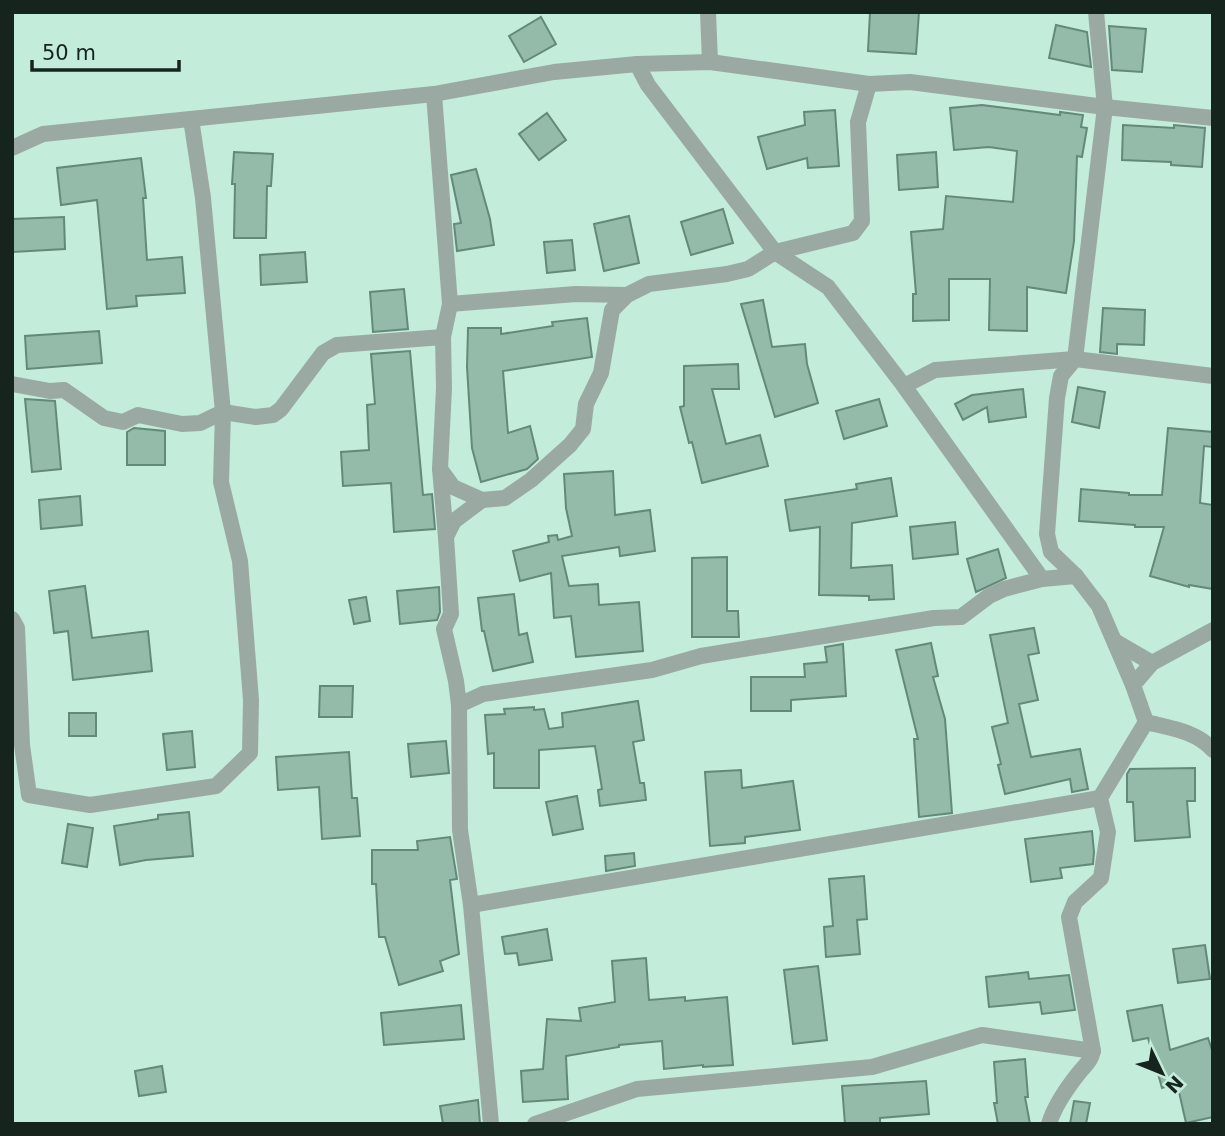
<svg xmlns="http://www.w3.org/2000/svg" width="1225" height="1136" font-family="'DejaVu Sans',sans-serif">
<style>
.building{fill:#94baa9;stroke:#648979;stroke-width:2}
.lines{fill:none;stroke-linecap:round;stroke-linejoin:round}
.minor{stroke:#9aaaa3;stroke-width:16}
</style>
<rect width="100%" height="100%" fill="#c4ecda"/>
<g class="building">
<polygon points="870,12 919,12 916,54 868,51"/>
<polygon points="541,17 556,44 524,62 509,36"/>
<polygon points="1056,25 1087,32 1091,67 1049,58"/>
<polygon points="1109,26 1146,29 1142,72 1112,70"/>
<polygon points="982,105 1060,115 1060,112 1083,115 1081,127 1087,128 1082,157 1077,156 1074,241 1066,293 1027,287 1027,331 989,330 990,279 949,279 949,320 913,321 913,294 916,294 911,232 943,229 946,196 1013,202 1017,151 989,147 954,150 950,108"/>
<polygon points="835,110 839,166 808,168 807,158 767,169 758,137 805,125 804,112"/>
<polygon points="547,113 566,140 539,160 519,134"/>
<polygon points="1123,125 1174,128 1174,125 1205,128 1202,167 1171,165 1171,162 1122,160"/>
<polygon points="234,152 273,154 271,186 267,186 266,238 234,238 235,184 232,184"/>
<polygon points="936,152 938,187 899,190 897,155"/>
<polygon points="141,158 146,198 143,198 147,260 182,257 185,293 136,296 137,306 107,309 97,200 61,205 57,168"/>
<polygon points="476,169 490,219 494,245 457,251 454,224 461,223 451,175"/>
<polygon points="723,209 733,243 691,255 681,222"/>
<polygon points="629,216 639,263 604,271 594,224"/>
<polygon points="64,217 65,249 13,252 12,219"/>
<polygon points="572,240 575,270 547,273 544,242"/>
<polygon points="305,252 307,282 261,285 260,255"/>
<polygon points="404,289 408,329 373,332 370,292"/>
<polygon points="763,300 772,347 805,344 807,364 818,403 775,417 741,304"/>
<polygon points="1103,308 1145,310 1144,345 1117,344 1117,354 1100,352"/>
<polygon points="587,318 592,357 503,371 508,433 530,426 538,459 527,469 481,482 472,448 467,367 468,328 501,328 501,334 553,326 552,322"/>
<polygon points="99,331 102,363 27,369 25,336"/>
<polygon points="410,351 423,495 432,494 435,529 394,532 391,483 343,486 341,452 369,450 367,405 375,404 371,354"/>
<polygon points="738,364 739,389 712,389 726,444 760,435 768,466 702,483 692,442 689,443 680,407 684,406 684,366"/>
<polygon points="1078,387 1105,392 1099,428 1072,422"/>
<polygon points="1023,389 1026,417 989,422 987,407 963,420 955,404 972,395"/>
<polygon points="25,399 55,401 61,469 32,472"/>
<polygon points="879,399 887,426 844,439 836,411"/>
<polygon points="134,428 165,431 165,465 127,465 127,432"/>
<polygon points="1168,428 1213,432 1213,447 1204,446 1200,503 1213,505 1213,589 1189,585 1189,587 1150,576 1164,527 1135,527 1135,525 1079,521 1081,489 1129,493 1129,495 1162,495"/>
<polygon points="613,471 615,515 650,510 655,551 620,556 619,547 562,556 569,586 598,584 599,605 639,602 643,651 576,657 571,616 554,618 551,573 520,581 513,551 549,542 548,536 557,535 558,540 572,536 566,508 564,474"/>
<polygon points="891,478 897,516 852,523 851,568 892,565 894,599 869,600 869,596 819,595 820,527 790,531 785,500 857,489 856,484"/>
<polygon points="80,496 82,525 41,529 39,500"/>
<polygon points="955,522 958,554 913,559 910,527"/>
<polygon points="998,549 1006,578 976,592 967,559"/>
<polygon points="727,557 727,611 738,611 739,637 692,637 692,558"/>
<polygon points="85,586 92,638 148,631 152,671 73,680 68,631 54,633 49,591"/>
<polygon points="439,587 440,612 437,620 400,624 397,591"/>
<polygon points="514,594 519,635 527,633 533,662 493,671 484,631 482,631 478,598"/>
<polygon points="366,597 370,621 354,624 349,600"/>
<polygon points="1034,628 1039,653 1028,655 1038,700 1019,704 1031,757 1080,749 1088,789 1072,792 1070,779 1005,794 998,765 1001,764 992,727 1008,723 990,635"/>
<polygon points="931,643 938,676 933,677 945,719 952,813 919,817 914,739 918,739 896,650"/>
<polygon points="843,644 846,696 791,700 791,711 751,711 751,677 805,677 804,664 827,662 825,647"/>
<polygon points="320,686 353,686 352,717 319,717"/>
<polygon points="638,701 644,740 633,742 640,783 644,783 646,800 600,806 598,790 602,789 595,746 539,750 539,788 494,788 494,753 488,754 485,715 505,714 504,709 534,707 534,710 544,709 549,729 563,727 562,713"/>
<rect x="69" y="713" width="27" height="23"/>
<polygon points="192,731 195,767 167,770 163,734"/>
<polygon points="446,741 449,773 411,777 408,744"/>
<polygon points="349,752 352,798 357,798 360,836 322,839 319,787 278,790 276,757"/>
<polygon points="1195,768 1195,801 1187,801 1190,837 1135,841 1133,802 1127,802 1127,774 1130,769"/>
<polygon points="741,770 742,788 793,781 800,830 745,837 745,843 710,846 705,772"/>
<polygon points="577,796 583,829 553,835 546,802"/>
<polygon points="189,812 193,856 146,860 120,865 114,826 158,819 158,815"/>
<polygon points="68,824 93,828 87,867 62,863"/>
<polygon points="1092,831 1094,852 1093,864 1060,868 1062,878 1031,882 1025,839"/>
<polygon points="450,837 457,879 450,880 459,954 440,961 443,971 399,985 385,937 379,937 376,884 372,884 372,850 418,850 417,841"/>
<polygon points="634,853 635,866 606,871 605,856"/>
<polygon points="864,876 867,919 857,920 860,954 826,957 824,927 833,926 829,879"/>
<polygon points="547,929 552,960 519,965 517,953 505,954 502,937"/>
<polygon points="1205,945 1210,979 1178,983 1173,949"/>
<polygon points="646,958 649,1000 685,997 685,1001 727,997 733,1065 703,1067 703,1065 664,1069 662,1041 619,1045 619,1047 566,1056 568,1099 523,1102 521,1071 543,1069 547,1019 581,1021 579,1008 615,1002 612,961"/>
<polygon points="818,966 827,1040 793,1044 784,970"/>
<polygon points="1028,972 1029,979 1069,975 1075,1010 1042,1014 1040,1002 989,1007 986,977"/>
<polygon points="461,1005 464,1039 384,1045 381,1013"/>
<polygon points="1162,1005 1170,1050 1208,1038 1213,1053 1213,1117 1186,1123 1177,1083 1162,1088 1148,1038 1133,1041 1127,1011"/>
<polygon points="1025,1059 1028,1097 1025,1097 1030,1124 998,1124 994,1103 997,1103 994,1062"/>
<polygon points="162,1066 166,1092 139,1096 135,1071"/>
<polygon points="926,1081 929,1114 880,1118 880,1124 845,1124 842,1086"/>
<polygon points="478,1100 480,1124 443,1124 440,1106"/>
<polygon points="1074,1101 1090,1103 1086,1124 1070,1124"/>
</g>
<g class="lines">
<g class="minor">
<polyline points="708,12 710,62"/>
<polyline points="637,64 648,85 775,252 828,287 904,386 1042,579"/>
<polyline points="434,94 450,304 443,337"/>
<polyline points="12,148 43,134 434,94 554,72 637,64 710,62 869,84"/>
<polyline points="450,304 576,294 627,295"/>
<polyline points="12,384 50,391 64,390 104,418 123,422 138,415 182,424 200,423 223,412 256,417 273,415 281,409 323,353 337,345 443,337 444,388 440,469 453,487 482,500 505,498 531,480 570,445 583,429 586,404 601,373 612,310 627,295 649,284 727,274 748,269 775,252 853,233 862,221 858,122 869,84 910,82 1105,107 1213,118"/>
<polyline points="904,386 935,370 1075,359 1213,376"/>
<polyline points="440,469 446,537"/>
<polyline points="482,500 454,521 446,537 451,614 444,629 456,681 459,705 460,830 471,905 491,1124"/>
<polyline points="12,619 17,628 22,745 29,795 90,805 216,786 250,753 251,700 240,561 221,482 223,412 203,198 191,119"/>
<polyline points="1116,642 1152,663"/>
<polyline points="1133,685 1152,663 1213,630"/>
<polyline points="459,705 483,694 652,670 701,656 934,618 961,617 989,596 1004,589 1042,579 1076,576"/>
<path d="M1146,722c24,6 50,9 67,28"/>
<polyline points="471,905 1100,798"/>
<polyline points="535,1124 637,1089 872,1067 982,1035 1093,1051"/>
<path d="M1049,1124c5,-17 18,-36 29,-50 7,-9 12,-11 15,-23l-24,-134 6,-15 26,-24 7,-46 -8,-34 46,-76 -13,-37 -34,-79 -23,-30 -25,-24 -4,-18 10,-136 4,-22 14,-17 30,-252 -9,-95"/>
</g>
</g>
<rect width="1225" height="1136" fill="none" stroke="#16241e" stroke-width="28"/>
<g transform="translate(1162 1073) rotate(133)" stroke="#c4ecda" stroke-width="5" paint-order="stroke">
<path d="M0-5L12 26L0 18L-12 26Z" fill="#16241e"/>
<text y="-10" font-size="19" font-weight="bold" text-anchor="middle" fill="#16241e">N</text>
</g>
<path d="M32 60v10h147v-10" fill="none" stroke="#16241e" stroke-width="3.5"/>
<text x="42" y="60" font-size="21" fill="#16241e" stroke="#c4ecda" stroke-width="5" paint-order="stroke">50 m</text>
</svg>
